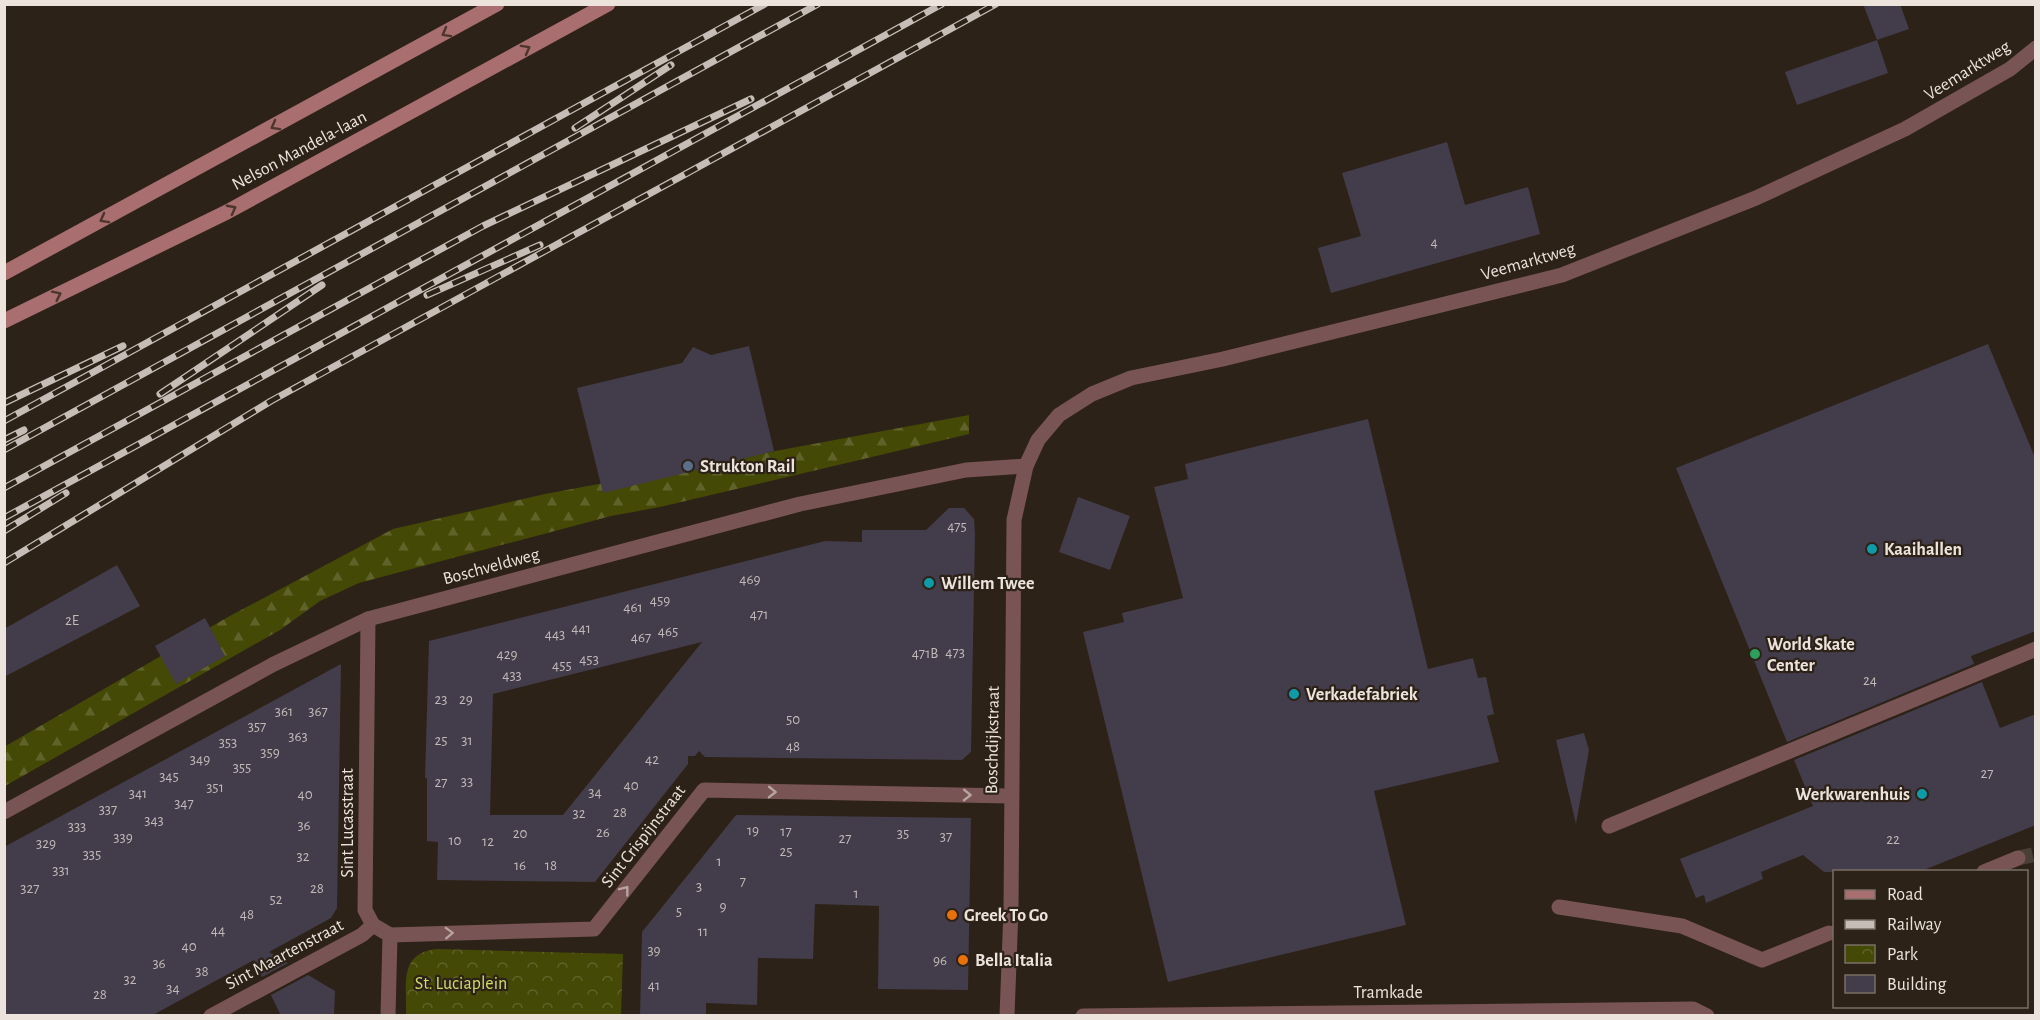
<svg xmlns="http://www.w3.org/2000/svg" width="2040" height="1020" font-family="'Alegreya Sans',sans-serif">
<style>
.forest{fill:url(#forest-firs)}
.park{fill:url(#park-crowns)}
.building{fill:#433c4a;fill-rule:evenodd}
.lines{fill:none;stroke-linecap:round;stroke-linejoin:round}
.pedestrian-tunnel{stroke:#4a3f35;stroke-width:15;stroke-dasharray:15 8;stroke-linecap:butt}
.pedestrian{stroke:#785455;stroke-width:15}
.minor{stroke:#785455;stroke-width:15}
.tertiary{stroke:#785455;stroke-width:15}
.secondary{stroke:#a86e70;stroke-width:15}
.rail-casing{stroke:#c6bdb6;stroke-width:7}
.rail{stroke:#2d2217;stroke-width:4.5;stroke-dasharray:14;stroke-linecap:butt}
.oneway{stroke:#4c352d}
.oneway2{stroke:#b7a39f}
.service-dot{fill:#5c6f8a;stroke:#2d2217;stroke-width:2}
.culture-dot{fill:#0f9aa8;stroke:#2d2217;stroke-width:2}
.leisure-dot{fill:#2e9e5b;stroke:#2d2217;stroke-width:2}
.food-dot{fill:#e8710a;stroke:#2d2217;stroke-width:2}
.labels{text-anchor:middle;stroke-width:4.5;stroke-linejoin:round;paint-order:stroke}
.number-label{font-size:15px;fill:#c1b9b8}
.street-label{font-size:18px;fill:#ebe3dc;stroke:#2d2217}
.poi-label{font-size:18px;font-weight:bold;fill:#ebe3dc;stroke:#2d2217;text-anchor:start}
.park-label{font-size:18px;fill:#d1dc6a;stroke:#2d2217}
</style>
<defs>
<pattern id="forest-firs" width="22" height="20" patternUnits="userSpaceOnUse" patternTransform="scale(1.5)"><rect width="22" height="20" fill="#444906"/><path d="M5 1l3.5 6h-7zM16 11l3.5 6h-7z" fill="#5f632a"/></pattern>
<pattern id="park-crowns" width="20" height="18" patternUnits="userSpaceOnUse" patternTransform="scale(1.5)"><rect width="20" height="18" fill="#444906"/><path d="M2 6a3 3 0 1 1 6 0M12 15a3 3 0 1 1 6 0" fill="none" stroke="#5f632a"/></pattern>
</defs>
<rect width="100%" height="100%" fill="#2d2217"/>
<polygon class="forest" points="969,415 969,434 660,507 611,516 359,583 320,601 280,630 5,786 4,747 228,617 393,529 545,494"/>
<path class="park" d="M437,949l186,5 -2,61h-215c1,-30 -8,-62 31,-66z"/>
<g class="building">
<polygon points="1863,4 1900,4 1909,29 1877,40"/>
<polygon points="1877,40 1888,73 1797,105 1785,72"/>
<polygon points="1447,142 1465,205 1528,187 1540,234 1331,293 1318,248 1361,236 1342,173"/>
<polygon points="1988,344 2036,460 2036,631 1971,656 1974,664 1787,742 1676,468"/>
<polygon points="749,346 774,451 603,493 577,388 682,363 693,347 711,355"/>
<polygon points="1368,419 1428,669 1473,658 1478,678 1486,677 1494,714 1487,716 1499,762 1374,791 1406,925 1168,982 1083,632 1124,622 1122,613 1183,598 1154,487 1188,479 1185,464"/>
<polygon points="1078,497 1130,516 1110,570 1059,552"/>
<path d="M949,508h15l10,11 1,15 -4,218 -9,8 -257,-3 -6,-6 -4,5h-7v8l-93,118 -158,-2 1,-38 -11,-1v-63h-2l4,-137 396,-100 37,1v-12h64zM702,642l-139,173h-73l3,-121z"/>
<polygon points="117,565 140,606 4,677 4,629"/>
<polygon points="205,618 225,656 176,684 155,646"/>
<polygon points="341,664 337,908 331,918 269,952 288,963 262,977 254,960 151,1016 4,1016 4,847"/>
<polygon points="1982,682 2000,728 2036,714 2036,825 1919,872 1824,872 1803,855 1761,872 1763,879 1706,903 1704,895 1696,898 1680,859 1813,806 1794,760"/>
<polygon points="1584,733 1589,750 1576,824 1556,740"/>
<polygon points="736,815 971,818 968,990 878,989 879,906 815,904 813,959 758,958 757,1005 706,1003 706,1016 640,1016 642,932"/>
<polygon points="308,975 335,991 334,1016 281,1016 271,995"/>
</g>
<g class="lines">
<polyline class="pedestrian-tunnel" points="2018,858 2036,854"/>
<g class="pedestrian">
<polyline points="1609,826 2036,649"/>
<polyline points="1984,872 2018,858"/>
<polyline points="1559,907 1682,926 1762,960 1829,933"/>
</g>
<g class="minor">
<polyline points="368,619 365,910 373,925 390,935 388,1016"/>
<polyline points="4,812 274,664 368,619 800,504 966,470 1026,466"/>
<polyline points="390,935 594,929 704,790 1010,796"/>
<polyline points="211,1016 362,935 373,925"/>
<polyline points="1083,1016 1693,1009 1707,1016"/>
</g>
<polyline class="tertiary" points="1007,1016 1011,909 1014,520 1026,466 1038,440 1059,415 1092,394 1131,378 1223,359 1562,275 1756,198 1905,129 2010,69 2036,48"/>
<g class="secondary">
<polyline points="4,273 497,4"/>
<polyline points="4,321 227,212 608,4"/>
</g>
<g class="rail-casing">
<g id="rail">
<polyline points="575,128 671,65"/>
<polyline points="427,295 540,245"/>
<polyline points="160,394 322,285"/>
<polyline points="4,403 123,346"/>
<polyline points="4,421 765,4"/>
<polyline points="4,440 24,430"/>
<polyline points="4,450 818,4"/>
<polyline points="4,488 483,226 751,99"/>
<polyline points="4,518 942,4"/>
<polyline points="4,531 66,493"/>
<polyline points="4,563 271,401 996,4"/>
</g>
</g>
<use href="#rail" class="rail"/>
</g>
<defs><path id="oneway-chevron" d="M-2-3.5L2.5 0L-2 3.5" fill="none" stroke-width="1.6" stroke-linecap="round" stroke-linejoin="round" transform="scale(1.5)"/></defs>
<g class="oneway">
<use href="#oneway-chevron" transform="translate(446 33) rotate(151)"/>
<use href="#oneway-chevron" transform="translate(526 49) rotate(-29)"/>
<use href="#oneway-chevron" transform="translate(275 126) rotate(151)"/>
<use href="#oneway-chevron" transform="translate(232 209) rotate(-28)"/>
<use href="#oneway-chevron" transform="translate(104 219) rotate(151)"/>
<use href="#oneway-chevron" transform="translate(57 295) rotate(-26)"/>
</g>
<g class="oneway2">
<use href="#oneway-chevron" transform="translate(772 792) rotate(1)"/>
<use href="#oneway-chevron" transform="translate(967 795) rotate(1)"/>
<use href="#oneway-chevron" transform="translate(625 890) rotate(-52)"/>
<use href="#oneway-chevron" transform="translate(449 933) rotate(-2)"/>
</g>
<circle class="service-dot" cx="688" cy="466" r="6"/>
<g class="culture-dot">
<circle cx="1872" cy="549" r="6"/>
<circle cx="929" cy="583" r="6"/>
<circle cx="1294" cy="694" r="6"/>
<circle cx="1922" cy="794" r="6"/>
</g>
<circle class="leisure-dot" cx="1755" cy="654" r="6"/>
<g class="food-dot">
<circle cx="952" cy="915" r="6"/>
<circle cx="963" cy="960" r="6"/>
</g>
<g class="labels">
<g class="number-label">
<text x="1434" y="247">4</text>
<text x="957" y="531">475</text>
<text x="750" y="584">469</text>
<text x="660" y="605">459</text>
<text x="633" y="612">461</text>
<text x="759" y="619">471</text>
<text x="72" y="625">2E</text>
<text x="581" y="633">441</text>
<text x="668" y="636">465</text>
<text x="555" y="639">443</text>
<text x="641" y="642">467</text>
<text x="955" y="657">473</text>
<text x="925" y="658">471B</text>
<text x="507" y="659">429</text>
<text x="589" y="664">453</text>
<text x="562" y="670">455</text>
<text x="512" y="680">433</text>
<text x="1870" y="685">24</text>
<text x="441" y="704">23</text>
<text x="466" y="704">29</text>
<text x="284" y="716">361</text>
<text x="318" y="716">367</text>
<text x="793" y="724">50</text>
<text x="257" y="731">357</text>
<text x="298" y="741">363</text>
<text x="441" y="745">25</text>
<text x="467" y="745">31</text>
<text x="228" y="747">353</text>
<text x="793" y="751">48</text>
<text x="270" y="757">359</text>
<text x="200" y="764">349</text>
<text x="652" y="764">42</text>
<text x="242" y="772">355</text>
<text x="1987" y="778">27</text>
<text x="169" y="781">345</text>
<text x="467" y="786">33</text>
<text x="441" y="787">27</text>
<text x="631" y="790">40</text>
<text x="215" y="792">351</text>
<text x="595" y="797">34</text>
<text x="138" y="798">341</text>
<text x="305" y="799">40</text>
<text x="184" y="808">347</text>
<text x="108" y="814">337</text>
<text x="620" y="817">28</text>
<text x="579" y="818">32</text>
<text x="154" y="825">343</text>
<text x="304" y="830">36</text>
<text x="77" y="831">333</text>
<text x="753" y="835">19</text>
<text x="786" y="836">17</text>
<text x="603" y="837">26</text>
<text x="520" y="838">20</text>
<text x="903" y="838">35</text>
<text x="946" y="841">37</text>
<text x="123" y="842">339</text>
<text x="845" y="843">27</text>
<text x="1893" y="844">22</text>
<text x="455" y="845">10</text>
<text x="488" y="846">12</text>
<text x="46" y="848">329</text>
<text x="786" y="856">25</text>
<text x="92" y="859">335</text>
<text x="303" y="861">32</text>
<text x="719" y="866">1</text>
<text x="520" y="870">16</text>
<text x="551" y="870">18</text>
<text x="61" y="875">331</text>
<text x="743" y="886">7</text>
<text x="699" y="891">3</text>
<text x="30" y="893">327</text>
<text x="317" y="893">28</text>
<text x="856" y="898">1</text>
<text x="276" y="904">52</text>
<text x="723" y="911">9</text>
<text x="679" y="916">5</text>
<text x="247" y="919">48</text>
<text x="218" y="935">44</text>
<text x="703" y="936">11</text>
<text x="189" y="951">40</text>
<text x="654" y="955">39</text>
<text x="940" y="965">96</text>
<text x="159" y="968">36</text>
<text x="202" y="976">38</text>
<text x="130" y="984">32</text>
<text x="654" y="990">41</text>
<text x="173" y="993">34</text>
<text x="100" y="999">28</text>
</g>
<g class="street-label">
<text transform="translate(1967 70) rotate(-32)" y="6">Veemarktweg</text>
<text transform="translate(299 150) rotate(-28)" y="6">Nelson Mandela-laan</text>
<text transform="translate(1528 261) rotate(-16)" y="6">Veemarktweg</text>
<text transform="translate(491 566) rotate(-15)" y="6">Boschveldweg</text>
<text transform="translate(992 740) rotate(-89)" y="6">Boschdijkstraat</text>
<text transform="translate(347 823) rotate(-90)" y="6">Sint Lucasstraat</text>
<text transform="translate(643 836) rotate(-52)" y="6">Sint Crispijnstraat</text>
<text transform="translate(284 954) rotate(-28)" y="6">Sint Maartenstraat</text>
<text x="1388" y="998">Tramkade</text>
</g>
<g class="poi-label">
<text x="700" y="472">Strukton Rail</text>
<text x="1884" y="555">Kaaihallen</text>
<text x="941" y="589">Willem Twee</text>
<text x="1767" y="650">World Skate<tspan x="1767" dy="21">Center</tspan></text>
<text x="1306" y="700">Verkadefabriek</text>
<text x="1910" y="800" text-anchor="end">Werkwarenhuis</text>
<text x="964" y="921">Greek To Go</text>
<text x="975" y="966">Bella Italia</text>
</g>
<g class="park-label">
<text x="461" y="989">St. Luciaplein</text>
</g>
</g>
<rect width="2040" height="1020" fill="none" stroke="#ebe3dc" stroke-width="12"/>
<rect x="1833" y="870" width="195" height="138" fill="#2d2217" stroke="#796f66" stroke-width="1.5"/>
<rect x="1845" y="890" width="30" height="9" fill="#a86e70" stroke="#796f66" stroke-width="1.5"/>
<text x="1887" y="900" font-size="18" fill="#ebe3dc">Road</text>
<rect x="1845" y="920" width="30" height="9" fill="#c6bdb6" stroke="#796f66" stroke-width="1.5"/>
<text x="1887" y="930" font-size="18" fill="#ebe3dc">Railway</text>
<rect x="1845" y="945" width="30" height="18" fill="url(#park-crowns)" stroke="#796f66" stroke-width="1.5"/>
<text x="1887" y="960" font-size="18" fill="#ebe3dc">Park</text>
<rect x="1845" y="975" width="30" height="18" fill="#433c4a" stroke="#796f66" stroke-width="1.5"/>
<text x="1887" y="990" font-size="18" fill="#ebe3dc">Building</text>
</svg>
